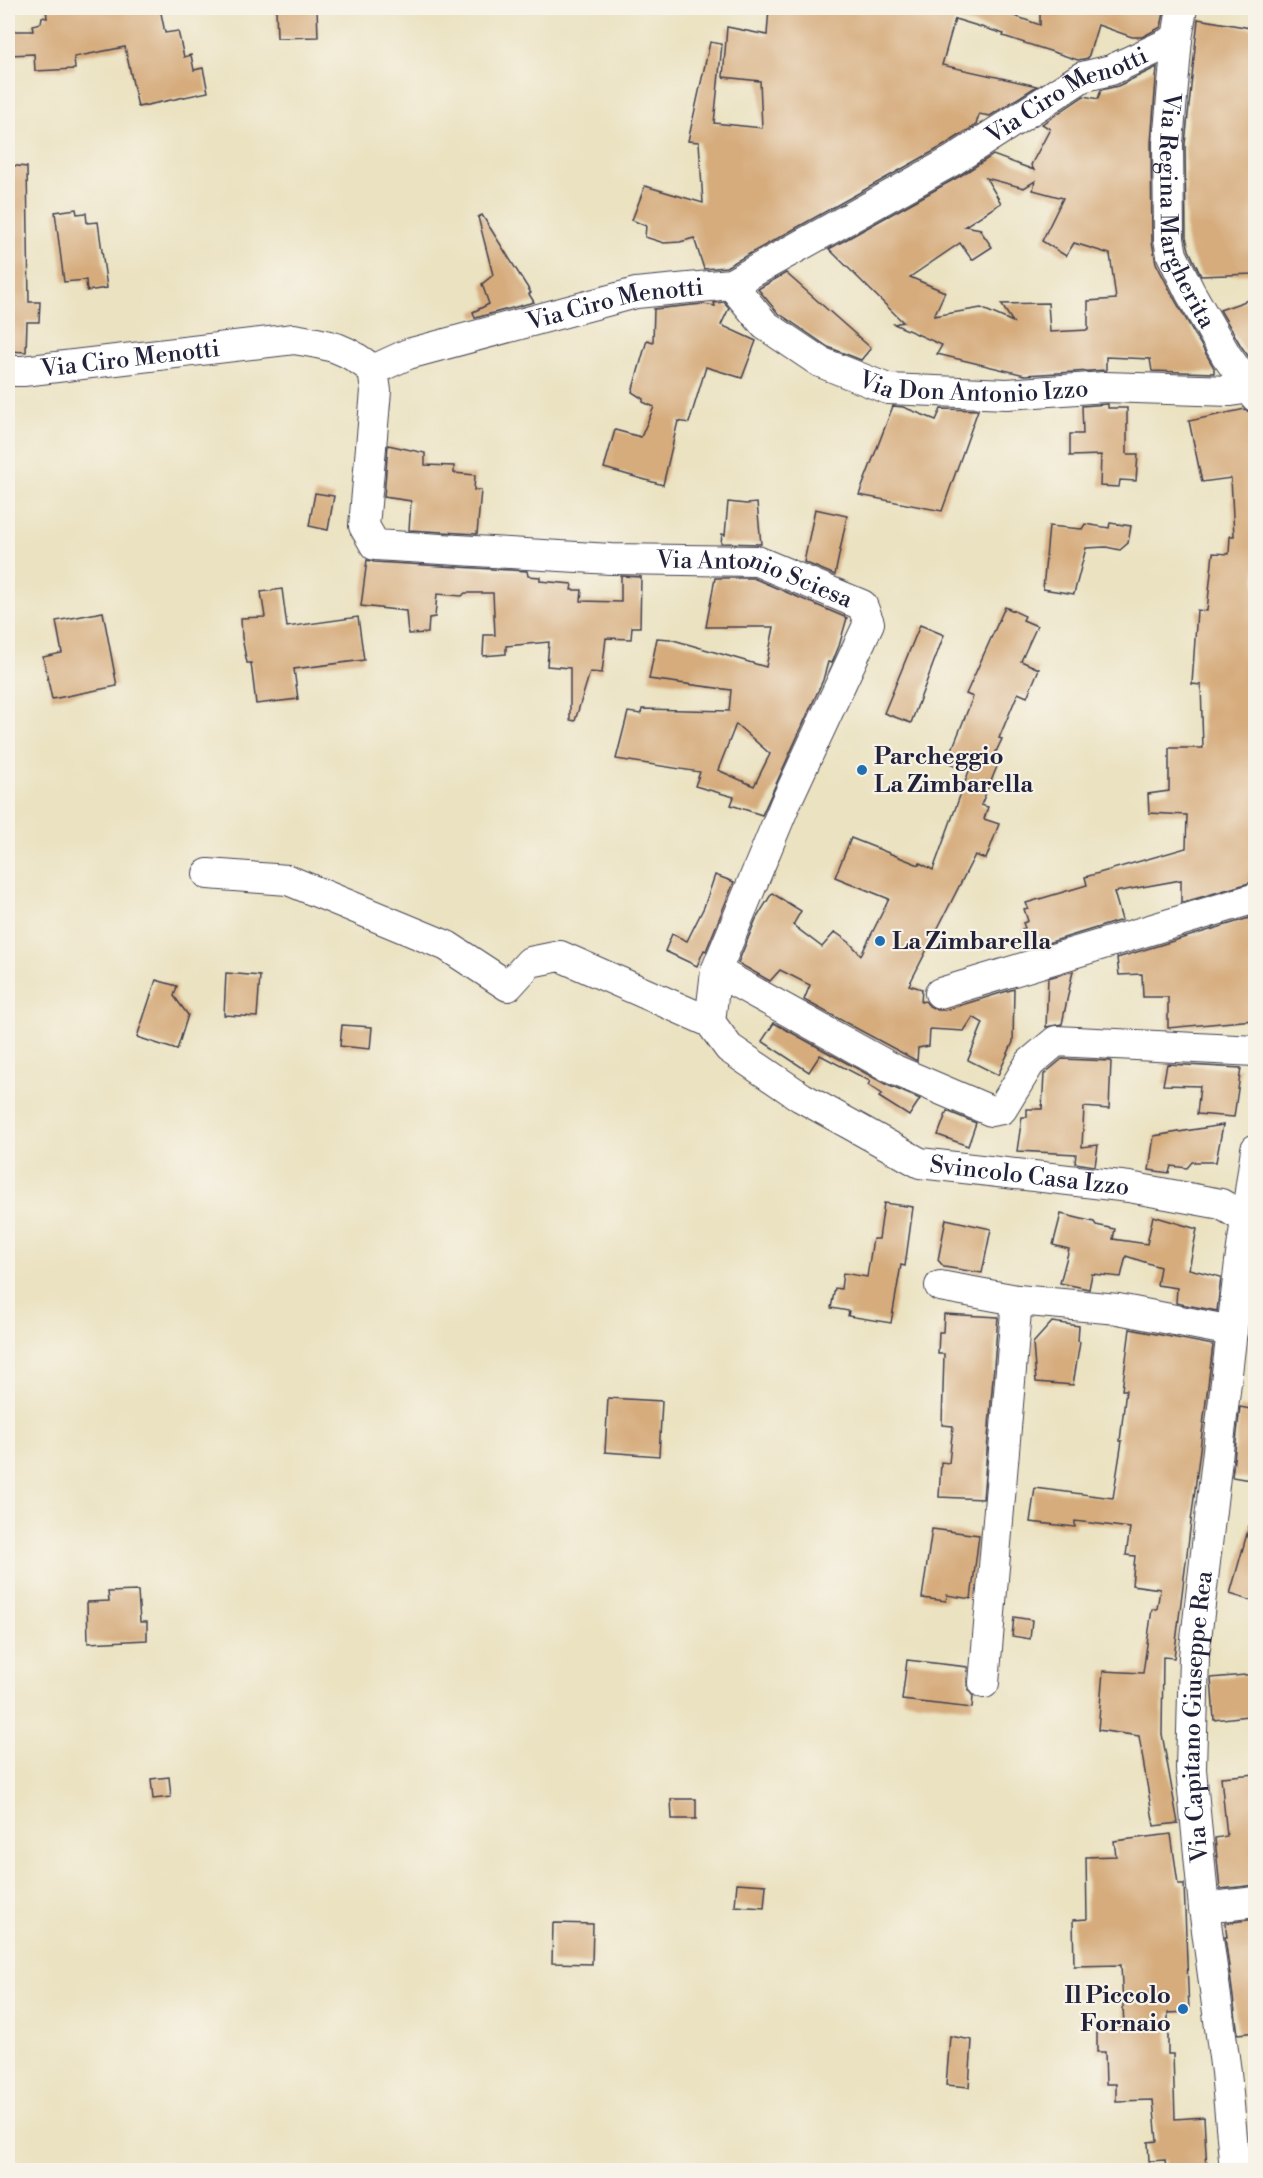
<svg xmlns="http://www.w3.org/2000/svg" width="1263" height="2178" font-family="'Libre Bodoni',serif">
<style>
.building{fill:#d6ac7d;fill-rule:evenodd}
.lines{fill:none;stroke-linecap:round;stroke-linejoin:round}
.minor-casing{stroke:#403f4f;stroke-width:32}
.minor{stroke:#fff;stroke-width:30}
.poi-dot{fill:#1f6fb2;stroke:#f7f3e8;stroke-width:2}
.labels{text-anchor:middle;stroke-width:4.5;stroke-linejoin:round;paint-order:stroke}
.street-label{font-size:24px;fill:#22223b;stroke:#f7f3e8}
.poi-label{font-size:24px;font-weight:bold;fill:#22223b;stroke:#f7f3e8;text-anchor:start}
</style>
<rect width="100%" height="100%" fill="#f7f3e8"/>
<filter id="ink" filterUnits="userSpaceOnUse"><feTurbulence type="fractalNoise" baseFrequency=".0167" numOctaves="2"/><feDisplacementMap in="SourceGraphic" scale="12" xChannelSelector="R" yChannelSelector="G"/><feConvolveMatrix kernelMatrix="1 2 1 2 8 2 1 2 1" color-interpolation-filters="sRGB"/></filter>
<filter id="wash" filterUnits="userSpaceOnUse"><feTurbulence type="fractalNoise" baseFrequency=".008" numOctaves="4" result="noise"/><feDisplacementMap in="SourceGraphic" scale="24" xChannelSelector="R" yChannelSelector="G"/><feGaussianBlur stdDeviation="1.35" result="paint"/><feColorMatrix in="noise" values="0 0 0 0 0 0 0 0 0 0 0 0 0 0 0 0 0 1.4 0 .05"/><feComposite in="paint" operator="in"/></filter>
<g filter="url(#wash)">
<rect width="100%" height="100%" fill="#ebe2c1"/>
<g id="blocks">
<g class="building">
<polygon points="46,8 160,8 165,33 178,31 184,57 191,55 194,70 203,68 208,92 138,107 125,47 74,57 75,69 35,71 34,54 8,55 8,31 33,31 32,25 41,23 42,17 47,18"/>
<polygon points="276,8 317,8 318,37 277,38"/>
<polygon points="769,8 800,8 800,13 866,11 867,8 992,8 1040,25 1040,8 1165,8 1161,27 1142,37 1132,37 1098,25 1088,58 1078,60 1003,36 1004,34 955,19 942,65 1037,86 990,116 979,114 976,125 943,146 726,267 704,269 694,238 680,242 664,243 645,237 646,226 632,220 645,186 703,203 699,142 688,141 710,42 722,44 714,123 762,128 760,81 723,77 727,27 767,35"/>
<polygon points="1198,19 1256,29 1256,251 1254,251 1254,274 1201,276 1189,250 1186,237 1185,144"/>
<path d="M1157,67l-6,76 1,99 4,21 19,37 39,68v5l-62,-2 -2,-12 -44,-2v13l-81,5 -88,-21 5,-9 -48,-21 9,-2 -74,-73 131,-73 33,-21 41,15 -3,-5 19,-36 -8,-5 42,-28 14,3 3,-9 17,-4zM986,178l38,10 11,-7 -2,9 30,8 -21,43 24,15 8,-13 36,11 6,45 -28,2v29l-38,2 -2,-29 -47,1 12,18 -32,-14 -47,8 11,-24 -35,-15 50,-34 12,17 20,-13 -12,-17 1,-1 -16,-3 36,-23z"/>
<polygon points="8,165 27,167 29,302 40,302 39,322 27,322 26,352 8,351"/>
<polygon points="76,209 77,214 86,213 87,223 98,222 107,288 87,291 86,280 64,282 55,212"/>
<polygon points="482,215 531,293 529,294 534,302 475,318 473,312 489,304 482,284 493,275 478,217"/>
<polygon points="786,273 871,348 861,360 828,347 777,312 758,289"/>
<polygon points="1254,298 1254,307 1256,307 1256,367 1241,346 1220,310"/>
<polygon points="724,302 729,308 721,325 756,341 742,378 706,367 689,423 678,421 663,485 604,468 615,430 641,437 654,407 643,402 643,399 632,392 647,340 653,342 654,309 703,304 715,306 714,303"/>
<polygon points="1108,404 1108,408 1127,408 1127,454 1138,454 1136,481 1120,480 1119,487 1100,486 1101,455 1070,456 1070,434 1083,434 1082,406"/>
<polygon points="893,406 903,407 936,420 941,409 978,410 942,511 859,495"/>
<polygon points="1245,409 1250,413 1256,437 1256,881 1181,903 1181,880 1114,892 1122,920 1028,949 1022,929 1025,928 1023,923 1028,921 1024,909 1028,908 1026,903 1087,885 1085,877 1186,848 1187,815 1149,813 1148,794 1169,791 1169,748 1203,748 1201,685 1192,684 1197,610 1207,611 1213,553 1229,554 1230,536 1234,536 1231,478 1202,482 1189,421"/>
<polygon points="388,445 425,453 425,465 454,466 454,473 475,475 474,490 481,490 477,534 409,530 411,501 384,497"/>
<polygon points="315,493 334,496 328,530 309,526"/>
<polygon points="728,502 746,504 757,503 761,544 721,543 722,534 725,535"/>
<polygon points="815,509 847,516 835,575 804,562"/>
<polygon points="1110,523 1131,526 1128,543 1120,550 1106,547 1086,548 1074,594 1043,589 1049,526 1082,529 1085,524 1109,528"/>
<polygon points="367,560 374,562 527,571 528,576 540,577 540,581 572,584 571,590 582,590 581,601 621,602 621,576 641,577 640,627 632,627 631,639 606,638 602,673 590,672 575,721 570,720 570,668 547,666 549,642 506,646 506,654 483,656 484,635 495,635 493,593 465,593 462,596 437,594 435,617 429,618 428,633 408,634 406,611 361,606"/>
<path d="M715,578h38l94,40 -8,28 -7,17 -4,-1 -5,18 -61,135 -31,-10 3,-8 -39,-11 5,-14 -84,-13 12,-47 13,2 1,-5 87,2 2,-21 -82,-11 8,-41 13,1 96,28 8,-40h-68zM736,724l34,30 -16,32 -36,-16z"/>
<polygon points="282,589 287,627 358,617 364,660 294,669 298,699 256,704 251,663 247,663 242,638 241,618 265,617 261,592"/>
<polygon points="1005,607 1025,616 1023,620 1037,626 1021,661 1039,669 1027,697 1018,693 999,738 1002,739 995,754 1001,757 981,805 988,807 984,819 999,824 986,859 975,855 909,985 922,989 921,1002 925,1001 929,1006 937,1010 945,1010 1014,989 1013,1042 998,1075 968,1060 983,1023 973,1017 964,1031 930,1029 929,1046 918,1048 917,1061 804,1000 810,985 780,970 770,981 738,963 756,919 772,893 801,911 793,925 822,947 835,932 849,942 861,955 889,899 835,877 851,838 919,865 920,863 933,870 969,771 947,762 973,697 966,694"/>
<polygon points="103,612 117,686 52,699 43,657 62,653 56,621"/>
<polygon points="920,625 944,635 911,723 884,713"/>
<polygon points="715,875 734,882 706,951 704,950 697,966 665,951 672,934 687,941 704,907"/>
<polygon points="1256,916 1256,998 1253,1020 1168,1028 1168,997 1143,997 1142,974 1119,975 1117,958"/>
<polygon points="1073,971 1062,1024 1046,1027 1048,978"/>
<polygon points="226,973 260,976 257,1017 224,1015"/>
<polygon points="156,980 177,986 174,996 188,1015 177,1050 137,1037"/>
<polygon points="774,1023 887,1085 920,1099 909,1116 879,1097 882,1094 868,1085 870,1081 820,1055 809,1072 762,1041"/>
<polygon points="342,1025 372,1027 370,1049 340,1046"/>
<polygon points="1062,1059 1111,1061 1109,1109 1084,1107 1082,1147 1098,1145 1095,1166 1075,1163 1076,1154 1017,1151 1022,1117 1027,1117 1027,1109 1042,1109 1044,1074"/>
<polygon points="1167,1064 1241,1068 1234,1117 1197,1114 1200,1086 1163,1085"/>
<polygon points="947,1111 976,1123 968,1146 938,1135"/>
<polygon points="1223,1125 1216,1162 1192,1162 1187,1168 1171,1166 1169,1173 1149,1170 1154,1136"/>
<polygon points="884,1203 913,1207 905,1266 901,1265 891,1323 848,1316 849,1311 831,1308 835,1288 841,1289 843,1273 867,1277 873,1239 879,1239"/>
<polygon points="1061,1214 1094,1222 1096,1225 1115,1229 1113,1239 1147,1244 1153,1216 1197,1229 1189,1269 1221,1277 1217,1311 1176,1303 1177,1288 1157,1285 1160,1267 1126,1256 1121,1277 1092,1274 1089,1289 1060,1283 1069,1249 1053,1245"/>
<polygon points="946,1219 991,1229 982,1273 944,1267 938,1260"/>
<polygon points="1255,1285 1256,1286 1256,1340 1248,1339"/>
<polygon points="944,1314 998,1317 983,1499 939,1497 941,1462 949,1463 953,1426 942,1425 944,1354 938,1354 939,1332 943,1332"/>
<polygon points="1052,1322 1079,1326 1078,1341 1080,1342 1073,1385 1036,1382 1033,1343"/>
<polygon points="1130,1329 1213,1345 1174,1658 1163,1657 1162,1734 1178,1823 1154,1826 1139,1736 1098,1730 1103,1671 1143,1673 1152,1609 1157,1609 1160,1589 1132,1585 1135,1556 1126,1555 1130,1528 1075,1521 1075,1527 1030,1522 1035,1488 1113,1498 1122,1441 1120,1441 1126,1390 1122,1390"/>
<polygon points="608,1398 662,1401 659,1456 605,1452"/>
<polygon points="1240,1407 1256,1410 1256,1481 1232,1477"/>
<polygon points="1250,1523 1256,1524 1256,1602 1230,1594"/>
<polygon points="932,1529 979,1535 971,1599 947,1595 946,1601 922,1598"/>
<polygon points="138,1591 140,1622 147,1622 147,1640 88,1643 87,1602 109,1601 108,1592"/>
<polygon points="1014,1617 1032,1620 1030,1639 1012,1636"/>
<polygon points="907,1660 968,1667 967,1682 968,1690 973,1696 972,1708 902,1700"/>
<polygon points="1256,1674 1256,1715 1214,1720 1211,1678"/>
<polygon points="1256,1774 1256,1885 1220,1889 1215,1838 1227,1836 1221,1777"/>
<polygon points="169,1777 171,1797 153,1799 151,1779"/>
<polygon points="671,1799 696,1799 696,1819 672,1819"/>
<polygon points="1171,1834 1178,1884 1184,1884 1189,2012 1168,2013 1168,2054 1173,2054 1175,2119 1204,2117 1207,2170 1166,2170 1165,2160 1149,2161 1148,2142 1157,2141 1153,2100 1116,2101 1116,2084 1106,2084 1105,2052 1097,2052 1097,2026 1124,2026 1121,1965 1074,1966 1073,1920 1087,1919 1086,1857 1116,1856 1114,1841"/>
<polygon points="737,1883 766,1885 764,1908 735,1906"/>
<polygon points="1256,1919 1256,2032 1238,2034 1225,1937 1227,1937 1225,1923"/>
<polygon points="553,1923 593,1924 592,1964 552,1963"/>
<polygon points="950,2036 972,2040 969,2087 946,2085"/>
</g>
</g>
</g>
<g filter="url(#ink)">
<use href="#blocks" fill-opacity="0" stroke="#403f4f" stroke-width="1.5"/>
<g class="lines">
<g class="minor-casing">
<g id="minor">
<path id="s1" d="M1182,8l-5,31 -9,104 1,96 3,16 18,37 36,63 30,42"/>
<path id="s2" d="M731,284l34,41 55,37 68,27 119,5 98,-7 126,4 18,-3"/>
<path id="s3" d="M373,370l3,21 -12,135 11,19 236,14 146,2 105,44 7,18 -83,179 -70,169 -6,51"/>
<path id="s4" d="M373,370l35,-16 228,-61 95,-9 221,-123 130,-84 29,-7 66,-31"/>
<path id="s5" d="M8,371h15l271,-32c36,6 49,7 79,31"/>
<path id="s6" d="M208,874l80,6 159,66 61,40 22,-24 30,-6 150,66 19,26 72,49 119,66 209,24 92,17 25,15"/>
<polyline points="716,971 895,1070 991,1111 1002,1109 1030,1063 1056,1041 1256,1051"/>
<polyline points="940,993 1256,898"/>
<polyline points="940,1286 1017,1300 1118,1309 1232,1331"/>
<polyline points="984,1683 1017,1300"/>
<polyline points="1204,1908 1256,1902"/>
<path id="s7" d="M1235,2170l-9,-98 -22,-164 -13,-139 3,-113 46,-394 16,-113"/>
</g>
</g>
<use href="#minor" class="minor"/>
</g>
</g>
<g class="poi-dot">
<circle cx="862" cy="770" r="6"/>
<circle cx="880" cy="941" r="6"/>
<circle cx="1183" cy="2009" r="6"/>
</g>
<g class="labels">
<g class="street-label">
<text dy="8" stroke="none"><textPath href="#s4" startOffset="756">Via Ciro Menotti</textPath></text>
<text dy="8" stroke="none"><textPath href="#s1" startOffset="207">Via Regina Margherita</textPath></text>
<text dy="8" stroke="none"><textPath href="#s4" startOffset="252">Via Ciro Menotti</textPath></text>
<text dy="8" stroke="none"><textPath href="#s5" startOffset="123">Via Ciro Menotti</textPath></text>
<text dy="8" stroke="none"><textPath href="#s2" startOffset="278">Via Don Antonio Izzo</textPath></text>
<text dy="8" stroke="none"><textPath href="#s3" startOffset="562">Via Antonio Sciesa</textPath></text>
<text dy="8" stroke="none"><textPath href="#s6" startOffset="918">Svincolo Casa Izzo</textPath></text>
<text dy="8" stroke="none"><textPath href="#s7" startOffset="456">Via Capitano Giuseppe Rea</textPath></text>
</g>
<g class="poi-label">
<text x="874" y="764">Parcheggio<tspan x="874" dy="28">La Zimbarella</tspan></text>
<text x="892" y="949">La Zimbarella</text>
<text x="1171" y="2003" text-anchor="end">Il Piccolo<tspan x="1171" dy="28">Fornaio</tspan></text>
</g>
</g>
<rect width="1263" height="2178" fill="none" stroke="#f7f3e8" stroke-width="30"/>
</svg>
